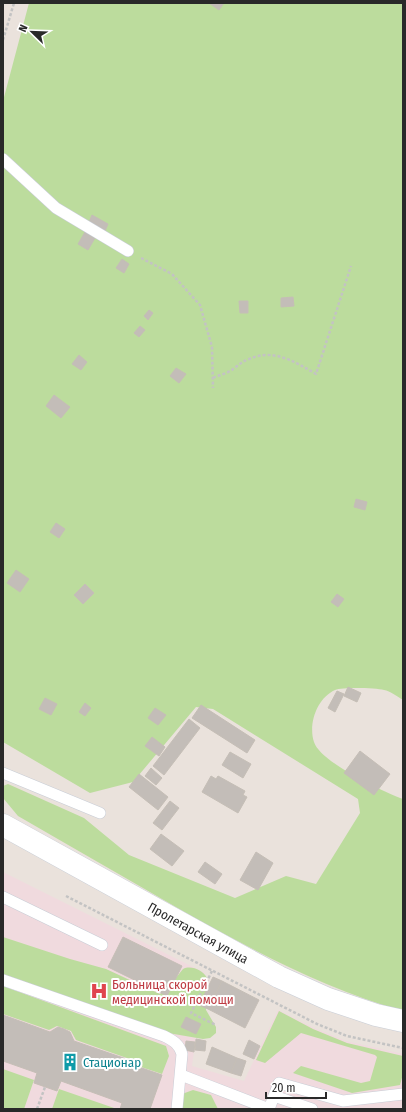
<svg xmlns="http://www.w3.org/2000/svg" width="406" height="1112" font-family="'Fira Sans Condensed',sans-serif">
<style>
.medical{fill:#f0dade}
.green{fill:#bcdc9d}
.building{fill:#c3bdb8;stroke:#c5beb6}
.lines{fill:none;stroke-linecap:round;stroke-linejoin:round}
.lane-casing{stroke:#c8cdd6;stroke-width:12}
.street-casing{stroke:#c8cdd6;stroke-width:23}
.path{stroke:#c3c3c3;stroke-width:2.5;stroke-dasharray:3 2;stroke-linecap:butt}
.lane{stroke:#fff;stroke-width:11}
.street{stroke:#fff;stroke-width:22}
.labels{text-anchor:middle;stroke-width:4;stroke-linejoin:round;paint-order:stroke}
.street-label{font-size:13px;fill:#292929;stroke:#fff}
.health-label{font-size:13px;fill:#be3a42;stroke:#fff;text-anchor:start}
.culture-label{font-size:13px;fill:#0d838f;stroke:#fff;text-anchor:start}
</style>
<rect width="100%" height="100%" fill="#eae2dc"/>
<polygon class="medical" points="3,872 205,973 179,1027 196,1035 192,1066 244,1081 278,1010 314,1028 346,1041 403,1054 403,1109 3,1109"/>
<g class="green">
<path d="M29,3h374v697c-5,-3 -13,-9 -19,-10 -8,-2 -41,-3 -49,0 -18,8 -27,34 -21,52 6,20 70,50 89,57v212c-78,-22 -151,-61 -222,-101 -54,-31 -109,-63 -163,-94l-15,-18v-12l5,-2 76,34 45,37 106,43 51,-22 30,8 44,-71 -2,-14 -145,-90 -17,-2 -63,75 -43,11 -87,-51v-641z"/>
<path d="M3,937l67,22 36,10 54,25 6,-4 17,-21c8,-4 20,1 24,9l-1,32 10,17v6l-6,5 -7,1 -35,-6 -165,-59z"/>
<polygon points="3,986 166,1046 169,1056 162,1074 138,1066 138,1062 76,1040 71,1031 57,1026 49,1030 3,1014"/>
<polygon points="279,1011 313,1029 347,1043 403,1056 403,1074 400,1085 352,1093 293,1073 301,1066 361,1083 370,1081 377,1057 375,1055 301,1033 265,1063 256,1060"/>
<polygon points="3,1069 34,1080 24,1109 3,1108"/>
<polygon points="59,1089 117,1109 52,1109"/>
<polygon points="193,1090 211,1095 218,1109 180,1109 182,1094"/>
</g>
<g class="building">
<polygon points="209,3 224,3 219,10"/>
<polygon points="92,215 108,224 105,231 89,222"/>
<polygon points="85,232 95,238 88,250 78,244"/>
<polygon points="122,259 129,264 124,273 116,268"/>
<polygon points="293,297 294,306 281,307 281,298"/>
<polygon points="239,301 248,301 248,313 240,313"/>
<polygon points="149,310 153,313 148,320 144,316"/>
<polygon points="140,326 145,330 139,337 134,333"/>
<polygon points="79,355 87,362 81,370 72,364"/>
<polygon points="176,368 186,374 179,383 170,376"/>
<polygon points="54,395 70,407 61,418 46,406"/>
<polygon points="356,499 367,502 365,510 354,507"/>
<polygon points="56,523 65,529 59,538 50,532"/>
<polygon points="16,570 29,579 20,592 7,583"/>
<polygon points="85,584 94,593 83,604 74,595"/>
<polygon points="337,594 344,599 338,607 331,602"/>
<polygon points="348,687 361,693 357,702 344,696"/>
<polygon points="337,691 344,694 335,712 328,708"/>
<polygon points="45,698 57,704 51,715 39,709"/>
<polygon points="85,703 91,708 85,716 79,712"/>
<polygon points="201,705 255,740 247,753 192,718"/>
<polygon points="155,708 166,715 158,725 148,718"/>
<polygon points="189,719 200,728 164,775 153,766"/>
<polygon points="152,737 165,747 159,756 145,746"/>
<polygon points="360,751 390,774 374,795 344,773"/>
<polygon points="230,752 251,764 243,778 222,765"/>
<polygon points="151,768 162,778 156,785 145,776"/>
<polygon points="139,774 168,797 158,810 129,787"/>
<polygon points="211,776 216,779 218,776 245,791 243,795 247,797 238,813 202,792"/>
<polygon points="170,801 179,808 162,830 153,823"/>
<polygon points="161,834 184,851 172,866 150,849"/>
<polygon points="256,852 273,863 258,890 240,880"/>
<polygon points="205,862 222,874 215,884 198,872"/>
<polygon points="123,937 182,966 167,996 108,967"/>
<polygon points="213,977 222,981 208,1009 199,1005"/>
<polygon points="222,981 259,1000 245,1028 208,1009"/>
<polygon points="3,1015 50,1032 58,1027 64,1029 70,1032 74,1041 138,1063 136,1066 162,1075 150,1109 120,1109 122,1103 61,1081 57,1091 34,1083 37,1073 3,1061"/>
<polygon points="186,1017 201,1024 196,1034 181,1027"/>
<polygon points="196,1039 206,1041 205,1051 195,1050"/>
<polygon points="249,1040 260,1046 254,1059 243,1054"/>
<polygon points="186,1041 195,1042 194,1052 185,1050"/>
<polygon points="212,1047 237,1058 231,1073 206,1064"/>
<polygon points="237,1058 246,1061 241,1076 231,1073"/>
</g>
<g class="lines">
<g class="lane-casing">
<g id="lane">
<polyline points="3,159 56,208 128,251"/>
<polyline points="3,773 100,813"/>
<polyline points="3,897 102,945"/>
<path d="M3,980l161,56c10,5 15,8 18,18l-5,55"/>
<polyline points="181,1075 269,1109"/>
<polyline points="274,1096 312,1109"/>
<polyline points="269,1109 279,1083 343,1101 403,1094"/>
</g>
</g>
<g class="street-casing">
<g id="street">
<path id="s1" d="M3,825l276,152 49,22 48,16 27,6"/>
</g>
</g>
<g class="path">
<polyline points="3,40 14,3"/>
<polyline points="141,258 172,274 200,305 212,347 213,388"/>
<path d="M213,378c6,-3 12,-4 17,-7 7,-4 12,-10 19,-12 25,-11 46,3 67,15l35,-108"/>
<polyline points="66,896 317,1024 347,1036 403,1048"/>
<polyline points="212,971 191,1013 216,1025"/>
<polyline points="37,1109 45,1087"/>
</g>
<use href="#lane" class="lane"/>
<use href="#street" class="street"/>
</g>
<defs>
<g id="hospital-bare" transform="scale(1.38)"><path d="M-5-5h3v3.5h4V-5h3V5h-3V1.5h-4V5h-3Z" fill="#e0444e" stroke="#fff" stroke-width="2.5" paint-order="stroke"/></g>
<g id="building-bare" transform="scale(1.38)"><path d="M-4-6H4V6H1V3H-1V6H-4ZM-2.5-4.3h1.7v1.8h-1.7ZM.8-4.3h1.7v1.8H.8ZM-2.5-1h1.7V.8h-1.7ZM.8-1h1.7V.8H.8Z" fill="#0f9aa8" stroke="#fff" stroke-width="2.5" paint-order="stroke"/></g>
</defs>
<g fill-rule="evenodd">
<use href="#hospital-bare" x="99" y="991"/>
<use href="#building-bare" x="70" y="1062"/>
</g>
<g class="labels">
<g class="street-label">
<text dy="5" stroke="none"><textPath href="#s1" startOffset="223">Пролетарская улица</textPath></text>
</g>
<g class="health-label">
<text x="112" y="989">Больница скорой<tspan x="112" dy="15">медицинской помощи</tspan></text>
</g>
<g class="culture-label">
<text x="83" y="1067">Стационар</text>
</g>
</g>
<rect width="406" height="1112" fill="none" stroke="#292929" stroke-width="8"/>
<g transform="translate(32 32) rotate(293)" stroke="#ffffff" stroke-width="3" paint-order="stroke">
<path d="M0-3L7 15L0 10L-7 15Z" fill="#292929"/>
<text y="-6" font-size="11" font-weight="bold" text-anchor="middle" fill="#292929">N</text>
</g>
<path d="M266 1092v6h60v-6" fill="none" stroke="#292929" stroke-width="2"/>
<text x="272" y="1092" font-size="12" fill="#292929" stroke="#ffffff" stroke-width="3" paint-order="stroke">20 m</text>
</svg>
